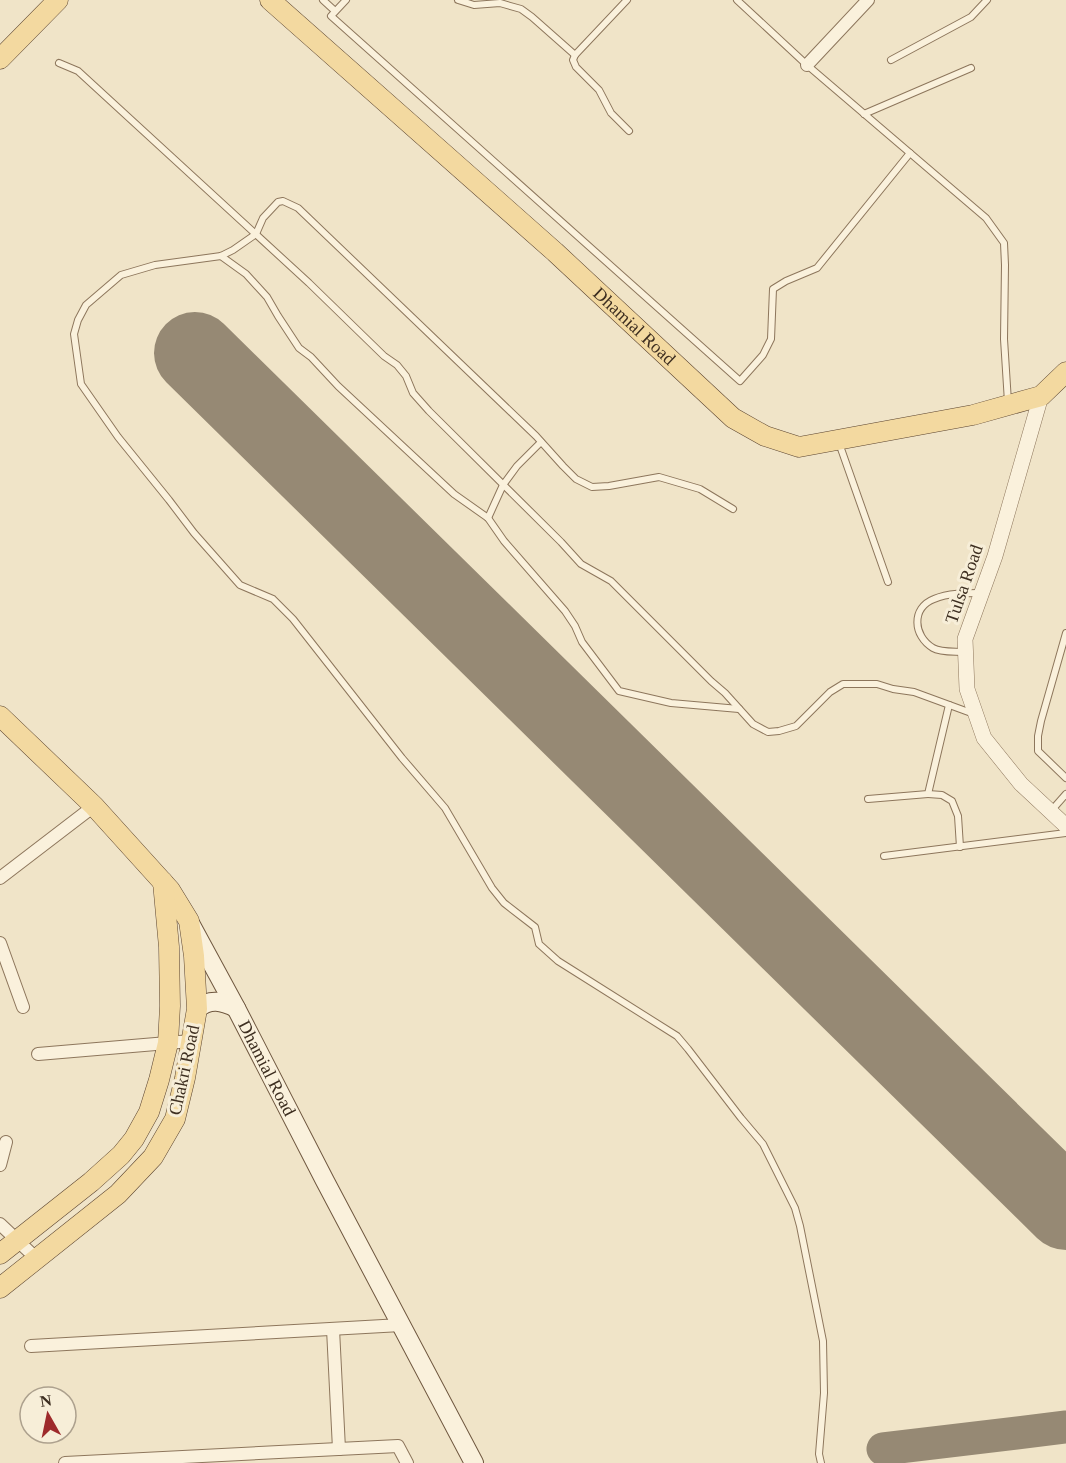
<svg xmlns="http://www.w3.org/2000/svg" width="1066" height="1463" font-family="'Times New Roman',serif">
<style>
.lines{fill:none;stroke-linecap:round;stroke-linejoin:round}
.taxiway{stroke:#968974;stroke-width:33}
.runway{stroke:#968974;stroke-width:82}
.service-casing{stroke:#8d765c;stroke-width:8}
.minor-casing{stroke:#8d765c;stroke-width:14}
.tertiary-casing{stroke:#8d765c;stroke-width:16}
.secondary-casing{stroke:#6f573f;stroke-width:20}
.primary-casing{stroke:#5b4430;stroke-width:21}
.service{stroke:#faf1dc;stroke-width:6}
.minor{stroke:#faf1dc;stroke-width:12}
.tertiary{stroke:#faf1dc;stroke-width:15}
.secondary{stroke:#faf1dc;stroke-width:18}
.primary{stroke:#f3d9a0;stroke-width:20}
.labels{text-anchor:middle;stroke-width:6;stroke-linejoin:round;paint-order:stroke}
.street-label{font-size:18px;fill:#3d2e20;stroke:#f7eed8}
</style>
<rect width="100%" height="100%" fill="#f0e4c8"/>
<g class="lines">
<polyline class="taxiway" points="883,1449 1066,1427"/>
<polyline class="runway" points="195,353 1066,1209"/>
<g class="service-casing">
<g id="service">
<polyline points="323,0 335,11"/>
<polyline points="346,0 331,16 740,381 763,355 771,339 773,289 786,281 817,268 910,153"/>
<polyline points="458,0 474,5 500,3 521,9 532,17 575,55"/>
<polyline points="627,0 575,55 573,60 576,67 599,90 611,113 629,131"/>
<polyline points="737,0 807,65 986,218 1004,243 1005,265 1004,339 1008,402"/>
<polyline points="891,60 971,17 987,0"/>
<polyline points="59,63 78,71 309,283 384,356 397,365 406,376 413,393 429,411 561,542 581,564 611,581 711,681 725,693 753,724 768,732 779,731 796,726 830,692 843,684 877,684 893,689 914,692 974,714"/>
<polyline points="864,114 971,68"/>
<polyline points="221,256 246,274 267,297 278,316 299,348 311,357 338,386 454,494 488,518 504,541 565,611 575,626 582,642 619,691 671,703 739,709"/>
<polyline points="839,443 888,582"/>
<polyline points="733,509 700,489 659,477 609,486 592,487 576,479 563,466 536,436 298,208 283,201 278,202 263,218 256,234 233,250 221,256 155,265 121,275 86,305 78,320 74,334 81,384 118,437 169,500 194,533 240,585 273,599 293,619 402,758 445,808 492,888 504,903 535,927 539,944 558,961 677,1036 688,1049 741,1118 763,1144 795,1208 800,1226 823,1341 824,1393 819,1454 821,1463"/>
<polyline points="488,518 503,485 517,466 541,442"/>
<polyline points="1066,633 1041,721 1038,736 1038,751 1066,778"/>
<path d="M965,652c-9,-1 -24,1 -32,-4 -20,-12 -22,-40 1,-49 14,-6 32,-6 47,-6"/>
<polyline points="928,794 942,795 952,801 958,816 960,847"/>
<polyline points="868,799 928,794 949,705"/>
<polyline points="1051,811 1066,794"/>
<polyline points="884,856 1066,833"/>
</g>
</g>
<g class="minor-casing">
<g id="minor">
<polyline points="807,65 868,0"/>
<polyline points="0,878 94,806"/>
<polyline points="0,943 23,1007"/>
<polyline points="38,1054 191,1041"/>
<polyline points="0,1165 6,1142"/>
<polyline points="0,1224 37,1259"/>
<polyline points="333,1329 339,1449"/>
<polyline points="31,1346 401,1325"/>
<polyline points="65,1463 398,1446 407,1463"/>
</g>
</g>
<g class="tertiary-casing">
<polyline id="tertiary" points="1041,396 995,556 965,639 967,689 984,738 1021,784 1066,826"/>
</g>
<g class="secondary-casing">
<g id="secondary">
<path id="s1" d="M191,925l45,83 89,173 149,282"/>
<path d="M197,1009c13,-11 25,-8 39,-1"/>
</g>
</g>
<g class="primary-casing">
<g id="primary">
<path id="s2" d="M270,0l285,252 178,166 32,18 34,11 174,-32 68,-19 25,-24"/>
<polyline points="0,59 58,0"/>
<polyline points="0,716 94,806 170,890 189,921 194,956 197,1009 185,1078 175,1119 153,1157 118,1194 0,1288"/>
<polyline points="0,1254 91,1182 121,1155 134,1139 149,1112 159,1080 168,1043 170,1006 169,947 163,882"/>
</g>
</g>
<use href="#service" class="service"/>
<use href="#minor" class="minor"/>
<use href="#tertiary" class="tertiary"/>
<use href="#secondary" class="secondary"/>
<use href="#primary" class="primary"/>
</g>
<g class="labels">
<g class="street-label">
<text dy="6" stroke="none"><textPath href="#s2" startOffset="489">Dhamial Road</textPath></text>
<text transform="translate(964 584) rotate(-71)" y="6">Tulsa Road</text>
<text dy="6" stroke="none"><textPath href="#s1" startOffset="162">Dhamial Road</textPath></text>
<text transform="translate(184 1070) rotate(-78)" y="6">Chakri Road</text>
</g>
</g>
<g transform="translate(48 1415) rotate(351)"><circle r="28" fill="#f7eed8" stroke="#ada18e" stroke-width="1.5"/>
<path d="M0-4.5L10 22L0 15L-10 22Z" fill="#9e2a2b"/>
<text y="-9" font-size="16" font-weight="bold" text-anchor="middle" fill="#3d2e20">N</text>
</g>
</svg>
